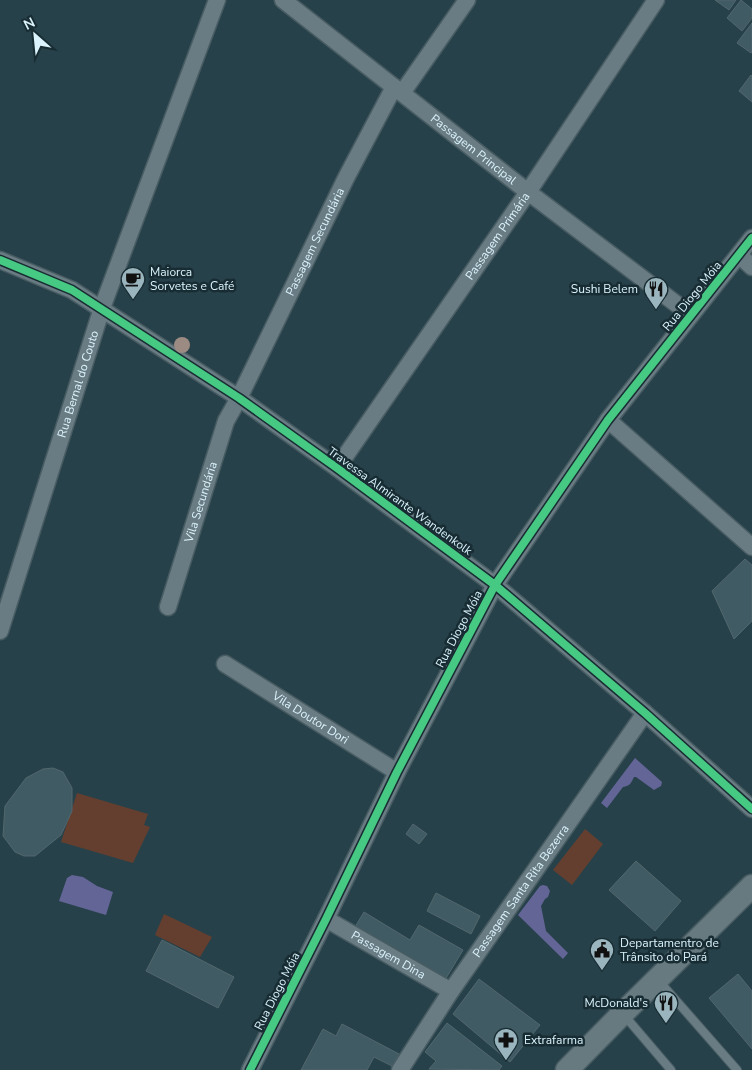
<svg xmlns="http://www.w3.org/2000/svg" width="752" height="1070" font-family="'Nunito Sans',sans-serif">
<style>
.green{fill:#643f2f}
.water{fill:#636596}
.building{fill:#405b63;stroke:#52676e}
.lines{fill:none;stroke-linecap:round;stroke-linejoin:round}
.service-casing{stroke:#485c63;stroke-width:10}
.minor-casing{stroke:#485c63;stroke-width:19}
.secondary-casing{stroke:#485c63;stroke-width:25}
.service{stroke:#6a7c83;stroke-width:8}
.minor{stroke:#6a7c83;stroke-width:16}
.secondary{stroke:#667a7f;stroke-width:22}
.cycleway-casing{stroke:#182c33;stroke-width:11}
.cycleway{stroke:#46c982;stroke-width:8}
.tree{fill:#9c8b83}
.labels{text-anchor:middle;stroke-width:5;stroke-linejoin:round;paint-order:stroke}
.street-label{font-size:12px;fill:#daf3fc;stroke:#182c33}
.poi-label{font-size:12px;fill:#daf3fc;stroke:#182c33;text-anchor:start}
</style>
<rect width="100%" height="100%" fill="#27414a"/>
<g class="green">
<polygon points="77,793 148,814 144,825 150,827 133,863 61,842"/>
<polygon points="585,829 603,844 572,885 553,870"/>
<polygon points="164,914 212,937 200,957 155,935"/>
</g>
<g class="water">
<path d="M635,758l27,24 -1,4 -7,4 -18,-13h-2c-3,6 -4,9 -11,10l-16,21 -6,-5z"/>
<polygon points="72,875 83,877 97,886 113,892 106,915 59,901 67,878"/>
<polygon points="543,885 547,886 550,891 548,897 545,899 541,906 546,931 568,953 563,959 518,915 540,886"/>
</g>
<g class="building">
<polygon points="715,0 736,0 729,10"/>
<polygon points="741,0 752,9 752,18 742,31 727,18"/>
<polygon points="752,23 752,52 751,53 737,43"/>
<polygon points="751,75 752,76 752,102 739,91"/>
<polygon points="745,559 752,565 752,621 734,639 712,591"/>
<polygon points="53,768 63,772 72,788 72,811 61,835 35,856 24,856 15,852 3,836 5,806 26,778 43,769"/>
<polygon points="413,824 427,834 419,844 406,834"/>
<polygon points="636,861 681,901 655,931 609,890"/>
<polygon points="436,893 480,916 471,934 427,911"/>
<polygon points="364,912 410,940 419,925 463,950 445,980 355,927"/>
<polygon points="162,940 234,977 218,1008 146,971"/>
<polygon points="738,974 752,991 752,1049 709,998"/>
<polygon points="479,979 540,1025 510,1062 453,1014"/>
<polygon points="447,1023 502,1066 499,1070 429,1069 436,1061 425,1052"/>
<polygon points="342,1024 399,1054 392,1066 374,1057 367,1070 301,1070 323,1029 336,1036"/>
</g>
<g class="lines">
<g class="service-casing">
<g id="service">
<polyline points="659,981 737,1070"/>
<polyline points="624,1015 671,1070"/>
</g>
</g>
<g class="minor-casing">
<g id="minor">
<path id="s1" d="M283,0l245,192 163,123"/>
<polyline points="402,93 467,0"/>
<polyline points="739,255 752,267"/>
<polyline points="0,260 72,290 239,398 337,468 495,585 645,713 752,809"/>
<polyline points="608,420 752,547"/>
<path id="s2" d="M337,468l191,-276 128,-192"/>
<path id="s3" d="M168,607l58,-186 13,-23 107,-220 48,-91"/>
<path id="s4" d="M0,631l102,-323 115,-308"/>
<path id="s5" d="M225,664l172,108"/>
<path id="s6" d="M326,919l125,72"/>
<polyline points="250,1070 326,919 397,772 495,585 608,420 752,238"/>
<path id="s7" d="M400,1070l51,-79 194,-278"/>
</g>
</g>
<g class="secondary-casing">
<polyline id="secondary" points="567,1070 623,1013 752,886"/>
</g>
<use href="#service" class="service"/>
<use href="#minor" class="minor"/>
<use href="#secondary" class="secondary"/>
<g class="cycleway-casing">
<g id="cycleway">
<polyline points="0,260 72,290 239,398 337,468 495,585 645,713 752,809"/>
<polyline points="250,1070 326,919 397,772 495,585 608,420 752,238"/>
</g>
</g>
<use href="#cycleway" class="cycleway"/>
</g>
<circle class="tree" cx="182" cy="345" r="8"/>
<defs>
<g id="cafe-pin" transform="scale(1.25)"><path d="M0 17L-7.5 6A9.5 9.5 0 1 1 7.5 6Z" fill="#9bb5be" stroke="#182c33"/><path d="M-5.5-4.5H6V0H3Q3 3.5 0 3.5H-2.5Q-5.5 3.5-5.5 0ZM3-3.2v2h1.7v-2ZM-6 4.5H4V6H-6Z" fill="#111"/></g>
<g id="restaurant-pin" transform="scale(1.25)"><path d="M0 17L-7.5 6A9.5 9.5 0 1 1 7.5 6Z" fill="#9bb5be" stroke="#182c33"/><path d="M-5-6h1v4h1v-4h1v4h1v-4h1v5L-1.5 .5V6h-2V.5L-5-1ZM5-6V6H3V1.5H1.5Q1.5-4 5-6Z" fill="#111"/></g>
<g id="civic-pin" transform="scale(1.25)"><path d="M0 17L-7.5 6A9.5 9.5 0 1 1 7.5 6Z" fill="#9bb5be" stroke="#182c33"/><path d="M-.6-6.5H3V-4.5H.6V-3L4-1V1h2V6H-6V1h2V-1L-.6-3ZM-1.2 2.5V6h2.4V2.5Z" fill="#111"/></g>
<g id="pharmacy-pin" transform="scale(1.25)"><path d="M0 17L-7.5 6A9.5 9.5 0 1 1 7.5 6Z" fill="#9bb5be" stroke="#182c33"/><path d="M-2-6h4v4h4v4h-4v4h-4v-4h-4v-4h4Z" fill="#111"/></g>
</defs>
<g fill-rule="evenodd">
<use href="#cafe-pin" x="133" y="279"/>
<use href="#restaurant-pin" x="656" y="289"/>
<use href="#civic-pin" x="602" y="950"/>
<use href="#restaurant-pin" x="666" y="1003"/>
<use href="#pharmacy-pin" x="506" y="1040"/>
</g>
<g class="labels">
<g class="street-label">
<text dy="4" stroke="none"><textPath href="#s1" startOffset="242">Passagem Principal</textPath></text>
<text dy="4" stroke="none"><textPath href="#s2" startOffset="282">Passagem Primária</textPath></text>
<text dy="4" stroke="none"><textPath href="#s3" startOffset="395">Passagem Secundária</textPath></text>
<text transform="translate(692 296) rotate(-51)" y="4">Rua Diogo Móia</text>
<text dy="4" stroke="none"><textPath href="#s4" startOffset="259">Rua Bernal do Couto</textPath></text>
<text transform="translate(400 501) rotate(36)" y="4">Travessa Almirante Wandenkolk</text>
<text dy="4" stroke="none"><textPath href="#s3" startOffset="110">Vila Secundária</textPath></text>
<text transform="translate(459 629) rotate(-62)" y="4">Rua Diogo Móia</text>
<text dy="4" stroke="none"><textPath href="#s5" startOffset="101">Vila Doutor Dori</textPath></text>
<text dy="4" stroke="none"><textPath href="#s7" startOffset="216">Passagem Santa Rita Bezerra</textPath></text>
<text dy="4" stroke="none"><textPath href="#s6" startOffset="72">Passagem Dina</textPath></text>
<text transform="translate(277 991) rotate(-63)" y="4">Rua Diogo Móia</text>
</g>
<g class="poi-label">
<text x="150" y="276">Maiorca<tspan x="150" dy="14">Sorvetes e Café</tspan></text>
<text x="638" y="293" text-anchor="end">Sushi Belem</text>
<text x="620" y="947">Departamentro de<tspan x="620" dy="14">Trânsito do Pará</tspan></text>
<text x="648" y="1007" text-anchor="end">McDonald's</text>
<text x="524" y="1044">Extrafarma</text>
</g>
</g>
<g transform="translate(35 35) rotate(333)" stroke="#182c33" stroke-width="4" paint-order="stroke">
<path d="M0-4L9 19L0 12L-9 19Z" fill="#daf3fc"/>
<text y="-8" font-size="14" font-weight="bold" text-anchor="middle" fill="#daf3fc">N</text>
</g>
</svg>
